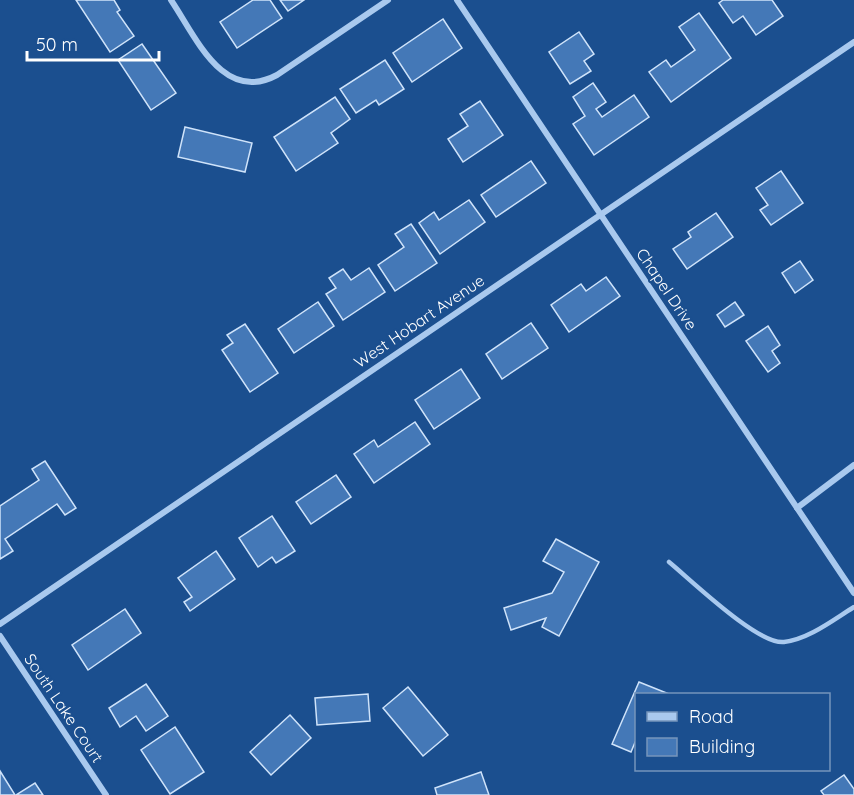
<svg xmlns="http://www.w3.org/2000/svg" width="854" height="795" font-family="Quicksand,sans-serif">
<style>
.building{fill:#4478b7;stroke:#cfe3fa;stroke-width:1.5}
.lines{fill:none;stroke-linecap:round;stroke-linejoin:round}
.lane{stroke:#a9c9ee;stroke-width:4.5}
.street{stroke:#a9c9ee;stroke-width:6}
.labels{text-anchor:middle;stroke-width:4.5;stroke-linejoin:round;paint-order:stroke}
.street-label{font-size:16px;fill:#fff;stroke:#1b4f8f}
</style>
<rect width="100%" height="100%" fill="#1b4f8f"/>
<g class="building">
<polygon points="76,0 114,0 120,10 117,12 134,36 110,52"/>
<polygon points="253,0 270,0 282,18 237,48 220,22"/>
<polygon points="280,0 304,0 288,11"/>
<polygon points="723,0 772,0 783,16 756,35 743,16 733,23 719,3"/>
<polygon points="699,13 731,58 671,102 649,72 666,60 671,67 695,50 679,27"/>
<polygon points="443,19 462,48 412,82 393,53"/>
<polygon points="579,32 594,54 584,61 591,71 570,84 549,52"/>
<polygon points="142,44 176,93 151,110 118,60"/>
<polygon points="385,60 404,89 379,105 376,100 356,113 340,89"/>
<polygon points="593,83 606,102 596,109 602,117 634,95 649,117 594,155 573,124 585,116 573,97"/>
<polygon points="335,97 350,119 331,133 338,143 296,171 274,137"/>
<polygon points="480,101 503,135 463,162 448,139 468,126 460,114"/>
<polygon points="185,127 252,143 245,172 178,157"/>
<polygon points="531,161 546,183 496,217 481,195"/>
<polygon points="781,171 803,203 771,225 760,210 768,205 756,188"/>
<polygon points="469,200 485,222 440,254 419,223 434,212 439,220"/>
<polygon points="716,213 733,237 687,269 673,249 691,237 688,232"/>
<polygon points="411,224 437,263 395,291 378,265 404,247 395,234"/>
<polygon points="800,261 813,280 795,293 782,273"/>
<polygon points="369,268 385,292 343,320 326,294 336,288 329,278 343,269 351,280"/>
<polygon points="606,277 620,296 569,332 551,305 581,284 586,291"/>
<polygon points="318,302 334,326 294,353 278,329"/>
<polygon points="735,302 744,315 725,327 717,315"/>
<polygon points="531,323 548,348 502,379 486,354"/>
<polygon points="245,324 278,373 250,392 222,350 233,343 227,335"/>
<polygon points="768,326 780,345 772,351 780,363 768,372 746,341"/>
<polygon points="461,369 480,398 434,429 415,400"/>
<polygon points="415,422 430,444 374,483 354,454 374,440 378,447"/>
<polygon points="45,461 76,508 65,515 57,504 5,539 13,551 0,559 0,506 39,480 32,469"/>
<polygon points="336,475 351,497 311,524 296,502"/>
<polygon points="272,516 295,551 276,563 272,557 258,567 239,538"/>
<polygon points="556,539 599,562 559,636 542,627 546,618 511,630 504,608 552,593 564,572 543,561"/>
<polygon points="216,551 235,579 190,611 184,602 192,597 178,578"/>
<polygon points="125,609 141,633 88,670 72,645"/>
<polygon points="639,682 669,694 636,694 636,740 631,752 612,744"/>
<polygon points="146,684 168,716 146,731 136,716 120,727 109,708"/>
<polygon points="408,687 448,735 423,756 383,708"/>
<polygon points="368,694 370,721 317,725 315,698"/>
<polygon points="290,715 311,738 271,775 250,752"/>
<polygon points="175,727 204,772 170,794 141,750"/>
<polygon points="0,771 15,795 0,795"/>
<polygon points="481,772 489,795 437,795 435,788"/>
<polygon points="844,775 854,789 854,795 824,795 821,791"/>
<polygon points="35,783 43,795 16,795"/>
</g>
<g class="lines">
<path class="lane" d="M669,562c22,18 89,83 115,80 25,-3 49,-22 70,-35"/>
<g class="street">
<path d="M171,0c25,37 52,104 106,75l111,-75"/>
<polyline points="457,0 854,593"/>
<polyline points="797,508 854,465"/>
<polyline points="0,624 854,42"/>
<polyline points="0,636 106,795"/>
</g>
</g>
<g class="labels">
<g class="street-label">
<text transform="translate(667 289) rotate(56)" y="6">Chapel Drive</text>
<text transform="translate(419 321) rotate(-34)" y="6">West Hobart Avenue</text>
<text transform="translate(64 708) rotate(56)" y="6">South Lake Court</text>
</g>
</g>
<rect x="635" y="693" width="195" height="78" fill="#1b4f8f" stroke="#7695bc" stroke-width="1.5"/>
<rect x="647" y="712" width="30" height="9" fill="#a9c9ee" stroke="#7695bc" stroke-width="1.5"/>
<text x="689" y="723" font-size="18" fill="#ffffff">Road</text>
<rect x="647" y="738" width="30" height="18" fill="#4478b7" stroke="#7695bc" stroke-width="1.5"/>
<text x="689" y="753" font-size="18" fill="#ffffff">Building</text>
<path d="M27 51v9h132v-9" fill="none" stroke="#ffffff" stroke-width="3"/>
<text x="36" y="51" font-size="18" fill="#ffffff" stroke="#1b4f8f" stroke-width="4.5" paint-order="stroke">50 m</text>
</svg>
